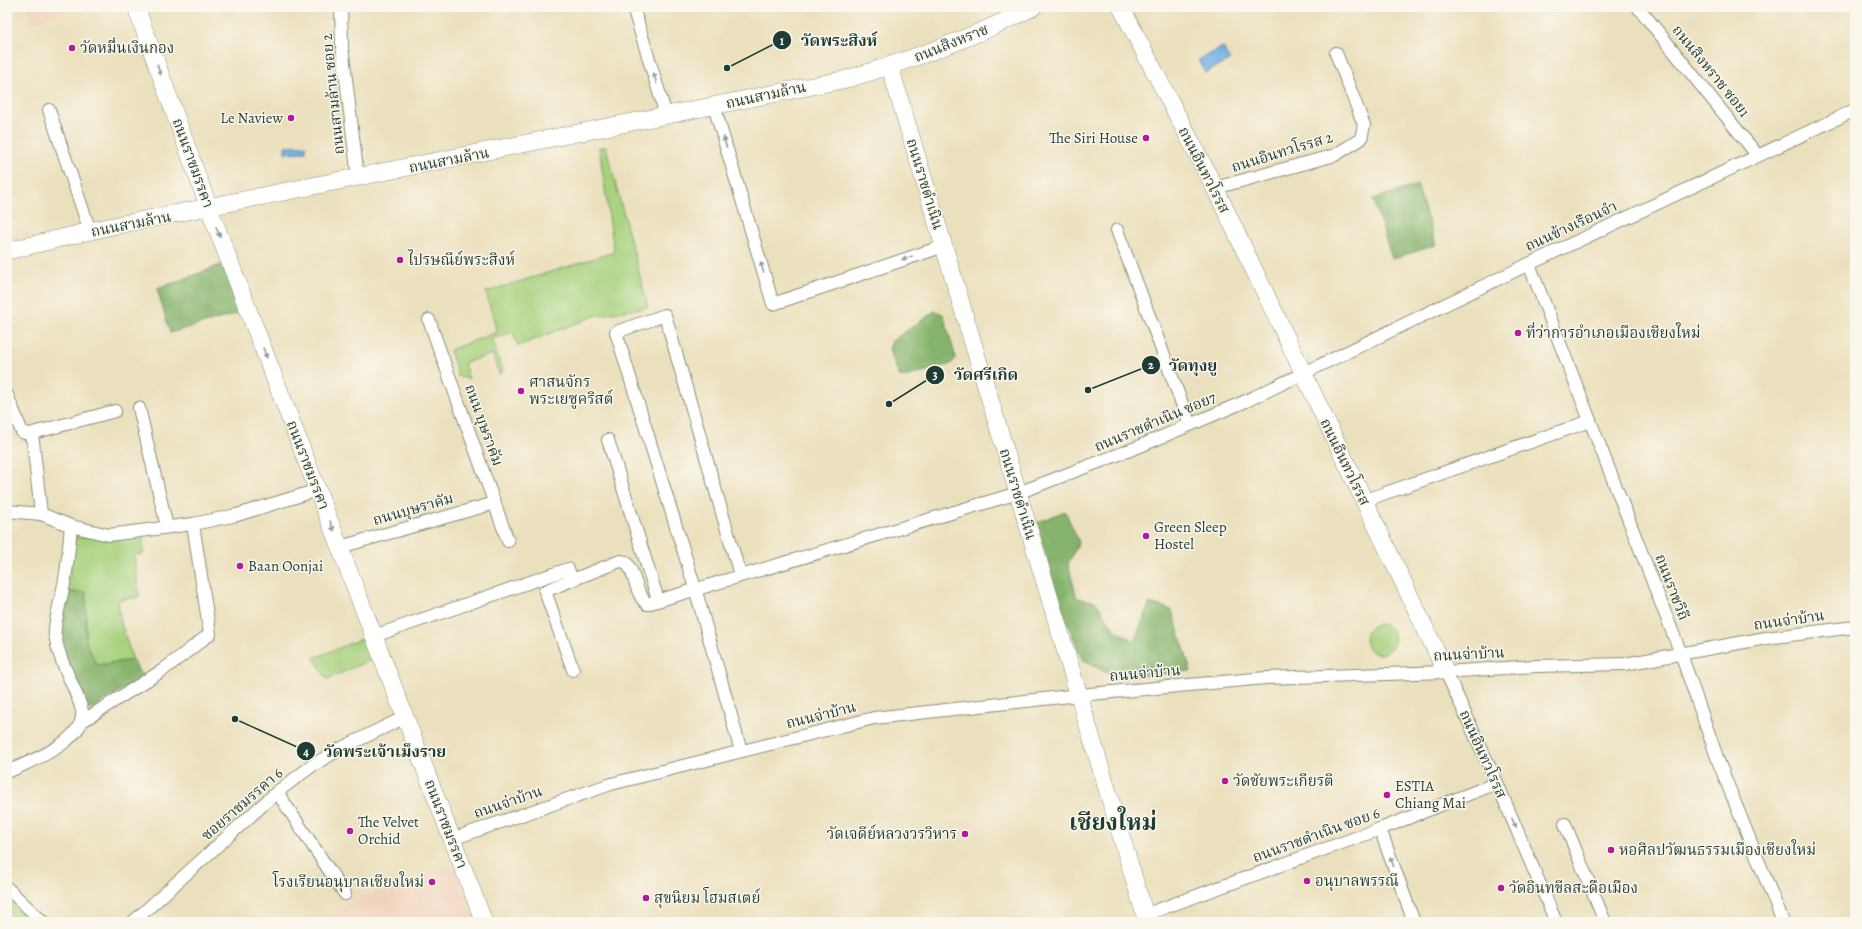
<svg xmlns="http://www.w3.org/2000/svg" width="1862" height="929" font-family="Alegreya,'Noto Serif Thai',serif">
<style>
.built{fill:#f2d4be}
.green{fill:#a7d17d;stroke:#638758}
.forest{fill:#85b36c;stroke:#527850}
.water{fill:#6daee1;stroke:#46768a}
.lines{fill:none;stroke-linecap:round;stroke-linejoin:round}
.street-casing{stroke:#858e78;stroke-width:14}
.secondary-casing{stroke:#858e78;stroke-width:18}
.street{stroke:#fff;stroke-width:12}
.secondary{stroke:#fff;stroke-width:17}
.oneway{fill:#8f9e9a}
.poi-dot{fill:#b5179e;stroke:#fbf7ec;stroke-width:1.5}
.labels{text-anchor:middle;stroke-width:3;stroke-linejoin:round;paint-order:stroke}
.street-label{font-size:15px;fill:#1f3d34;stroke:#fbf7ec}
.poi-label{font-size:15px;fill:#1f3d34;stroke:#fbf7ec;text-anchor:start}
.town-label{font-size:23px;font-weight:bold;fill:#1f3d34;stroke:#fbf7ec}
.leader{fill:none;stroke:#1f3d34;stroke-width:1.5}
.callout-dot{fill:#1f3d34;stroke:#fbf7ec;stroke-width:1.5}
.mark-label{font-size:12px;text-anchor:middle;font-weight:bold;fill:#fff}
.callout-label{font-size:16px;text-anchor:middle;font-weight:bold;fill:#1f3d34;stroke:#fbf7ec;stroke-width:3;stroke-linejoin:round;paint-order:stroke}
</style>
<rect width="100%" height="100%" fill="#fbf7ec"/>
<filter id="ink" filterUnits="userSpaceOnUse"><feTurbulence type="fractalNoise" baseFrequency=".025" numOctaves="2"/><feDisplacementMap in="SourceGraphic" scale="8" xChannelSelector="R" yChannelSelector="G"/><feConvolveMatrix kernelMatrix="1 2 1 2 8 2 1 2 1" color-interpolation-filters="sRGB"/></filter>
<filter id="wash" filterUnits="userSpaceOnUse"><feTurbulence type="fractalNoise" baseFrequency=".012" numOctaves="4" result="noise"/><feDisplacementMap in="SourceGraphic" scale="16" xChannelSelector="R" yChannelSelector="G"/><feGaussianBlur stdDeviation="0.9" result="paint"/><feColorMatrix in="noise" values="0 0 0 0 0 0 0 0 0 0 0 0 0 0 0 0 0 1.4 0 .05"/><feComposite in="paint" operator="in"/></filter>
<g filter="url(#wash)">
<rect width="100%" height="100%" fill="#ebe0bd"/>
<g class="built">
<polygon points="25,7 72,7 32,23"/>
<polygon points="453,866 475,922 320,922 359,898"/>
</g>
<g class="green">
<polygon points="599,147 606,147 648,307 595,316 518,346 513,332 492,339 503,372 499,374 492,354 464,363 469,379 458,376 450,350 497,332 486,292 614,252"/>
<polygon points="143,534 143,554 134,555 139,597 118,600 120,620 133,660 97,665 86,642 86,593 68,592 73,538"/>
<circle cx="1380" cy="639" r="15"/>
<polygon points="366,637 373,659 327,679 314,658"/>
<polygon points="7,898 29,922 7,922"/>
</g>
<g class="forest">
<polygon points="1417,185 1436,245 1392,259 1373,199"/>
<polygon points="226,263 243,312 170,333 157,289"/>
<polygon points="935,311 943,314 956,358 951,364 905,377 899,376 889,349 892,341"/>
<polygon points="1065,511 1079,542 1068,564 1077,598 1096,602 1114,629 1134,641 1150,603 1172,610 1191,671 1115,678 1082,659 1061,606 1037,523"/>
<polygon points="68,592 86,592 86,642 97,665 133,660 142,677 91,709 86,709 74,683 61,634"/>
</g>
<g class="water">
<polygon points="1223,47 1230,60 1205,73 1198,60"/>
<polygon points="306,145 306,152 285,153 285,146"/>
</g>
</g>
<g filter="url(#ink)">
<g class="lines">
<g class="street-casing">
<g id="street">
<polyline points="341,7 342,46 358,178"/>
<polyline points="633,7 666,115"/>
<polyline points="1638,7 1758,156"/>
<polyline points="714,106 773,304 944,246"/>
<polyline points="49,110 90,231"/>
<polyline points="1215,188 1335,155 1361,139 1364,125 1336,53"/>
<polyline points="1117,230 1190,425"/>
<polyline points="1529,264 1681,654 1719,763 1783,922"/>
<polyline points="429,320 508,541"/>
<polyline points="7,395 22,432 29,434 33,441 41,514"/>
<polyline points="139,408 167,527"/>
<polyline points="29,434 115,411"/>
<polyline points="608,440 658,600"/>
<polyline points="1363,501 1590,421"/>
<polyline points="7,511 41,514 71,526 109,535 193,524 237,515 318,490"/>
<polyline points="340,547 495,503"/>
<polyline points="740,575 665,315 616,332 695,588 741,751"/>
<polyline points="572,580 545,591 573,670"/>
<path d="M374,636l194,-67 4,11 48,-19 6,1c10,12 9,32 21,42l371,-111 120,-46 108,-46 283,-137 326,-154"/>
<polyline points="1446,672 1497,783 1556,922"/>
<polyline points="81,722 163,670 210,634 193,524"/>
<path d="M7,772c22,-10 85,-33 74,-65 -8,-25 -22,-45 -26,-72 -2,-10 7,-39 9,-51 4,-19 5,-39 7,-58"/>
<polyline points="277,792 345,894"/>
<polyline points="1565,824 1605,922"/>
<polyline points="1380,829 1414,922"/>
<polyline points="452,839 611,784 874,718 1079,695 1266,678 1446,672 1536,666 1625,664 1766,638 1855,627"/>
<polyline points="7,888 43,922"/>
<polyline points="1144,915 1380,829 1497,783"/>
<polyline points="133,922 277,792 313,765 340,749 405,717"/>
</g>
</g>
<g class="secondary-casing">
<g id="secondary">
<polyline points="136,7 209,208 484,922"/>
<polyline points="1121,7 1215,188 1446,672"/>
<polyline points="890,67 1147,922"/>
<path d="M7,251l96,-23 744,-149c64,-19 127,-41 186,-72"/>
</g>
</g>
<use href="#street" class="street"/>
<use href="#secondary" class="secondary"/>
</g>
<defs><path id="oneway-solid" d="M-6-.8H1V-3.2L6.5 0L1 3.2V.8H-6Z"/></defs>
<g class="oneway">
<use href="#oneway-solid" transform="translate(159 70) rotate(70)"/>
<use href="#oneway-solid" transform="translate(655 78) rotate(-107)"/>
<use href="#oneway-solid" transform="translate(725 142) rotate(-106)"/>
<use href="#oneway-solid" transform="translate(218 232) rotate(69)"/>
<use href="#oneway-solid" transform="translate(907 258) rotate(161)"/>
<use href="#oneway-solid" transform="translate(762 267) rotate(-106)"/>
<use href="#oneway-solid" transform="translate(265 353) rotate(69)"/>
<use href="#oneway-solid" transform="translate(332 526) rotate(69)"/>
<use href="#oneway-solid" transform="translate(1514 823) rotate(67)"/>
<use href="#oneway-solid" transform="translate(1392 862) rotate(-110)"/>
</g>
</g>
<g class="poi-dot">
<circle cx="72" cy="48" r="4"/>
<circle cx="291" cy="118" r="4"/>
<circle cx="1146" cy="138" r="4"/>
<circle cx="400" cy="260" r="4"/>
<circle cx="1518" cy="333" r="4"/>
<circle cx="521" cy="391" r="4"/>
<circle cx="1146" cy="536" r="4"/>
<circle cx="240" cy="566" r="4"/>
<circle cx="1225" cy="781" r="4"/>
<circle cx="1387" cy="795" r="4"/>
<circle cx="350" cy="831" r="4"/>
<circle cx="965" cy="834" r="4"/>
<circle cx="1611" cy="850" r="4"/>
<circle cx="1307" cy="881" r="4"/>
<circle cx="432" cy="882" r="4"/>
<circle cx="1501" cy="888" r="4"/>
<circle cx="646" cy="898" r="4"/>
</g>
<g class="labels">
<g class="street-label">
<text transform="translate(951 43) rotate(-22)" y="5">ถนนสิงหราช</text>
<text transform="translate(1711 71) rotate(51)" y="5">ถนนสิงหราช ซอย1</text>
<text transform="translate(333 94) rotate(-96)" y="5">ถนนสามล้าน ซอย 2</text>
<text transform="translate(766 95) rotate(-12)" y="5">ถนนสามล้าน</text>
<text transform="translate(1282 152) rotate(-17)" y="5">ถนนอินทวโรรส 2</text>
<text transform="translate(449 160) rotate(-11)" y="5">ถนนสามล้าน</text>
<text transform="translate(193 163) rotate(70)" y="5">ถนนราชมรรคา</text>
<text transform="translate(1204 170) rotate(63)" y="5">ถนนอินทวโรรส</text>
<text transform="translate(925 184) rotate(73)" y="5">ถนนราชดำเนิน</text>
<text transform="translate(131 224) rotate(-11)" y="5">ถนนสามล้าน</text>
<text transform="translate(1571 226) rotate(-25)" y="5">ถนนข้างเรือนจำ</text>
<text transform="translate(1155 422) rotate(-23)" y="5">ถนนราชดำเนิน ซอย7</text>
<text transform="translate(484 425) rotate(70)" y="5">ถนน บุษราคัม</text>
<text transform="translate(1345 462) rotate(64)" y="5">ถนนอินทวโรรส</text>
<text transform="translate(308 465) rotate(69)" y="5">ถนนราชมรรคา</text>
<text transform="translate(1018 494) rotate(73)" y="5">ถนนราชดำเนิน</text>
<text transform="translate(413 509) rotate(-16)" y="5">ถนนบุษราคัม</text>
<text transform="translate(1672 587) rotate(69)" y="5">ถนนราชวิถี</text>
<text transform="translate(1789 620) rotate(-8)" y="5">ถนนจ่าบ้าน</text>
<text transform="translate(1469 654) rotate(-3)" y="5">ถนนจ่าบ้าน</text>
<text transform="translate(1145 673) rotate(-5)" y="5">ถนนจ่าบ้าน</text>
<text transform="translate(821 715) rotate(-14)" y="5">ถนนจ่าบ้าน</text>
<text transform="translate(1483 754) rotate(66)" y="5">ถนนอินทวโรรส</text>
<text transform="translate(508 802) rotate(-19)" y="5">ถนนจ่าบ้าน</text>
<text transform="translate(242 804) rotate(-41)" y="5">ซอยราชมรรคา 6</text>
<text transform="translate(446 824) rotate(69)" y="5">ถนนราชมรรคา</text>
<text transform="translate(1316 835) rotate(-20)" y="5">ถนนราชดำเนิน ซอย 6</text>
</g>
<g class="poi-label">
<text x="80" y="53">วัดหมื่นเงินกอง</text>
<text x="283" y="123" text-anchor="end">Le Naview</text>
<text x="1138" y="143" text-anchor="end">The Siri House</text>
<text x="408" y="265">ไปรษณีย์พระสิงห์</text>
<text x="1526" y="338">ที่ว่าการอำเภอเมืองเชียงใหม่</text>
<text x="529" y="387">ศาสนจักร<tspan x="529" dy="17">พระเยซูคริสต์</tspan></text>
<text x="1154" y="532">Green Sleep<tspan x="1154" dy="17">Hostel</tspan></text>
<text x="248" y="571">Baan Oonjai</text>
<text x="1233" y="786">วัดชัยพระเกียรติ</text>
<text x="1395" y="791">ESTIA<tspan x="1395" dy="17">Chiang Mai</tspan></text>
<text x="358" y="827">The Velvet<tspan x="358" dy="17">Orchid</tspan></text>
<text x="957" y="839" text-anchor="end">วัดเจดีย์หลวงวรวิหาร</text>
<text x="1619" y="855">หอศิลปวัฒนธรรมเมืองเชียงใหม่</text>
<text x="1315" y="886">อนุบาลพรรณี</text>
<text x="424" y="887" text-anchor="end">โรงเรียนอนุบาลเชียงใหม่</text>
<text x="1509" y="893">วัดอินทขีลสะดือเมือง</text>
<text x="654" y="903">สุขนิยม โฮมสเตย์</text>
</g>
<g class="town-label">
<text x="1113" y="830">เชียงใหม่</text>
</g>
</g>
<path class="leader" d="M727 68L782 40M1088 390L1151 365M889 404L935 375M235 719L306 751"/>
<g class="callout-dot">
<circle cx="727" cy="68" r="4"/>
<circle cx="1088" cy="390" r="4"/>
<circle cx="889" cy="404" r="4"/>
<circle cx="235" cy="719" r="4"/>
<circle cx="782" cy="40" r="10"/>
<circle cx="1151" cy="365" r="10"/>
<circle cx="935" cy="375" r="10"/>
<circle cx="306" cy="751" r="10"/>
</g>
<g class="mark-label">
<text x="782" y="45">1</text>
<text x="1151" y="369">2</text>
<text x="935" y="379">3</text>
<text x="306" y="756">4</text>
</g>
<g class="callout-label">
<text x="839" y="46">วัดพระสิงห์</text>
<text x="1193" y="371">วัดทุงยู</text>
<text x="986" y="380">วัดศรีเกิด</text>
<text x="385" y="757">วัดพระเจ้าเม็งราย</text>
</g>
<rect width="1862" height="929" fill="none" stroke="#fbf7ec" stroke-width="24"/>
</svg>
